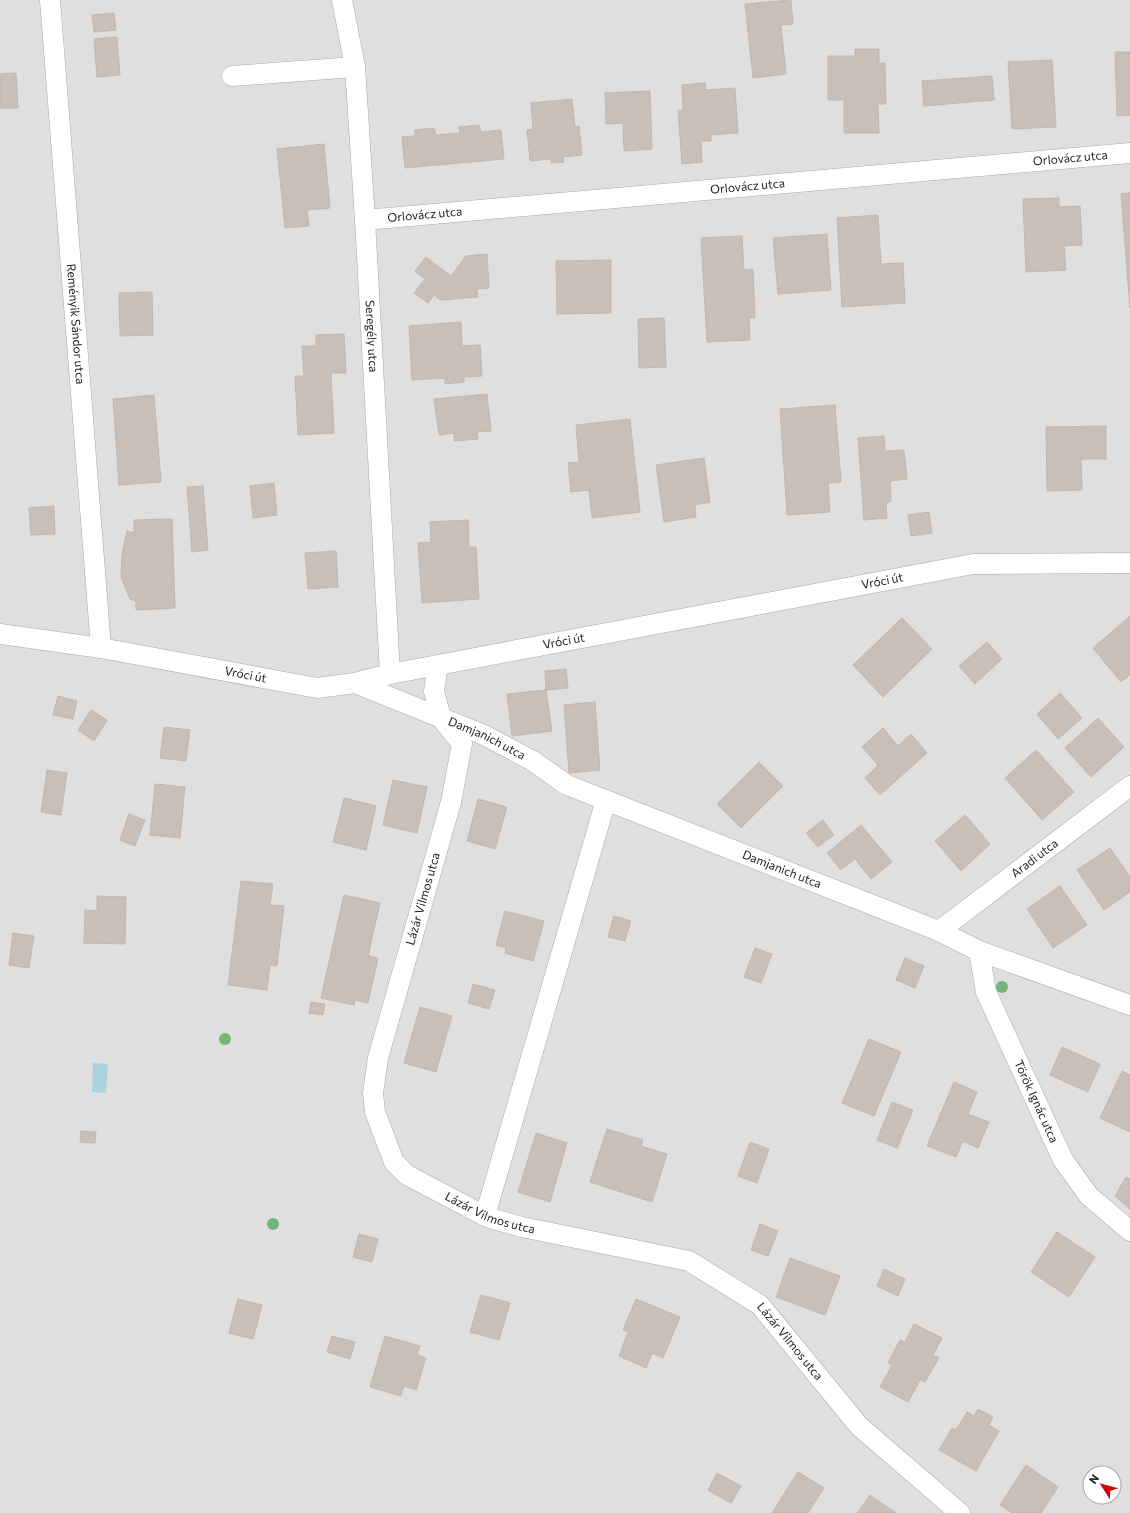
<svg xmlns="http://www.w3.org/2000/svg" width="1130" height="1513" font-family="Commissioner,sans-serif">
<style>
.residential{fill:#e0dfdf;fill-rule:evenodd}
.water{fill:#aad3df}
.building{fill:#c7bfb8;stroke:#c4b6ab}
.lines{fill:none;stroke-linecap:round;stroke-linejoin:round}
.street-casing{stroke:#a9a9a9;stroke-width:21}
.street{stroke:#fff;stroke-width:20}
.tree{fill:#74b475}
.labels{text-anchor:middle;stroke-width:3;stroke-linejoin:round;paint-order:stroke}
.street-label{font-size:12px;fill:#222;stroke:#fff}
</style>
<rect width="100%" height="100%" fill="#f2efe9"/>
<path class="residential" d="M0,0h1130v1513h-1130zM1090,1473h24v24h-24z"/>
<polygon class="water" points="93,1063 108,1064 106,1093 92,1092"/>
<g class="building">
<polygon points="791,0 793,24 781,25 786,74 753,78 745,4"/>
<polygon points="114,13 116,30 94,32 92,15"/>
<polygon points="117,37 120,75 97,77 94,39"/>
<polygon points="855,49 879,49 879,63 885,63 886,104 878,104 879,133 844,133 844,100 828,100 828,56 855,56"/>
<polygon points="1115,52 1130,52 1130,115 1117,116"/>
<polygon points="1052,60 1056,127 1012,129 1008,62"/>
<polygon points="16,73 18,108 0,108 0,74"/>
<polygon points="992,76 994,100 924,106 922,81"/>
<polygon points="705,83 706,90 735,88 738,133 711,135 711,141 701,141 702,162 682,164 678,110 683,110 682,85"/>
<polygon points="650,91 652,149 624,151 623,123 606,124 605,93"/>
<polygon points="572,99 575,127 579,126 582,155 563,157 564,162 551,163 551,159 530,161 527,130 533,129 531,103"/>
<polygon points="479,125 481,132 501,130 504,159 405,168 402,137 415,136 415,130 434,128 436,135 460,133 459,127"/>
<polygon points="324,144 330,208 307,210 309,226 285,228 277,149"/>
<polygon points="1130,193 1130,308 1121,194"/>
<polygon points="1059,198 1059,207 1080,206 1082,245 1064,246 1066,270 1026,272 1023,199"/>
<polygon points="878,215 881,264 903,263 905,303 842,307 837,218"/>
<polygon points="827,234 831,290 778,294 773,238"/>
<polygon points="742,236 744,270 753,269 755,318 749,318 750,340 707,342 701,238"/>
<polygon points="487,254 489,288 477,289 478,297 440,300 434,295 428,303 414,293 425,279 415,271 426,257 451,276 466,256"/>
<polygon points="611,260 611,313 557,314 556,261"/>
<polygon points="152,292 153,335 120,336 119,293"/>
<polygon points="664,318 666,367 639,368 638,319"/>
<polygon points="461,322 462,346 480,345 482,376 464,377 464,382 445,384 445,378 412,380 409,326"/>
<polygon points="344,334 346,373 331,373 334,433 298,435 295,376 304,376 302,346 316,346 316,335"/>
<polygon points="487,394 491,431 477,432 478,439 454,441 454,433 439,435 434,399"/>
<polygon points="154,395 161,482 119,485 113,399"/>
<polygon points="835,405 841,482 828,483 830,512 787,515 780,409"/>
<polygon points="630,419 640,512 592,518 589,490 571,492 568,463 579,462 576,425"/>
<polygon points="1106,426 1106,459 1081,459 1082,490 1047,491 1046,427"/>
<polygon points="884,436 885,451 904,450 907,479 890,481 891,501 886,503 887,518 864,520 858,438"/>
<polygon points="704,458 710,502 695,505 696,517 664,522 656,465"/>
<polygon points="274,483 277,515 253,518 250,486"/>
<polygon points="203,486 208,550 192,552 187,487"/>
<polygon points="54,506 55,534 31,535 29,508"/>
<polygon points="929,512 932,533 911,536 908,515"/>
<polygon points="172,519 175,608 136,610 136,601 130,599 121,577 122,554 127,531 134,533 134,520"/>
<polygon points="468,520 469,547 476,547 479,599 422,603 418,543 431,542 430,522"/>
<polygon points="336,551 338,587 308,589 305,553"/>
<polygon points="1130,616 1130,675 1121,682 1093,648"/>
<polygon points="902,618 932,649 883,697 853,665"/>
<polygon points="987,642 1002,659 975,684 959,666"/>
<polygon points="566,669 568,688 546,690 545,671"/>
<polygon points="546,690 552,731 512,736 507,694"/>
<polygon points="1060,693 1082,718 1058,739 1037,714"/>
<polygon points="58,696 77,701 73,719 53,715"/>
<polygon points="595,702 600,770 569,773 564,705"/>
<polygon points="91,710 107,720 94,741 78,730"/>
<polygon points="1098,718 1124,747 1091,777 1065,748"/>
<polygon points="164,727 190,730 186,761 160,758"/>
<polygon points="883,728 898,746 911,734 927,753 880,795 865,778 878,765 862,747"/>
<polygon points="1036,750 1074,792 1042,820 1005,778"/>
<polygon points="759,762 783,786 741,828 717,804"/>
<polygon points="47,770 67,773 61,815 41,812"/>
<polygon points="393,780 427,787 417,833 383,825"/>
<polygon points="155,784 185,787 180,838 150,835"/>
<polygon points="344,798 376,806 366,850 333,842"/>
<polygon points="478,799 507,807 495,849 467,841"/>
<polygon points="129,814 145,820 135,846 120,840"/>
<polygon points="965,815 990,844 961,871 935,841"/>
<polygon points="823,820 834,835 818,847 806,833"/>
<polygon points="861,825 892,862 871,879 855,859 841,870 827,853"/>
<polygon points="1110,848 1130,877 1130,892 1104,910 1077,870"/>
<polygon points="241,881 273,884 270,905 284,906 277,966 270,965 267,990 228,985"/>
<polygon points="1060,886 1087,925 1053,948 1027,909"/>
<polygon points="344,895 380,903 368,956 378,958 368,1003 355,1000 354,1005 321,998"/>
<polygon points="97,896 126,897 125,944 84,943 85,910 97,911"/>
<polygon points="505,911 544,921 533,961 505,953 506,948 496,945"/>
<polygon points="614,916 631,921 625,941 608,937"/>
<polygon points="13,933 34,936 29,968 9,965"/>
<polygon points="755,948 772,954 761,983 744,977"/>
<polygon points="905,958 924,966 915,988 896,980"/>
<polygon points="473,984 495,990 489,1009 468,1003"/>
<polygon points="311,1002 325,1004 323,1015 309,1013"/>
<polygon points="420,1007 452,1016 436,1072 404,1063"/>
<polygon points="869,1039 901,1052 874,1116 842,1103"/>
<polygon points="1062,1047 1100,1064 1088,1092 1050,1075"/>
<polygon points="1122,1071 1130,1075 1130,1132 1100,1118"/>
<polygon points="954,1082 977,1092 968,1114 989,1122 978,1148 963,1141 956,1157 927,1146"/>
<polygon points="892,1102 913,1110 897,1148 877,1140"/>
<polygon points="607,1129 643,1140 641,1146 667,1154 652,1202 590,1182"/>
<polygon points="81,1131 96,1132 95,1143 80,1142"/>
<polygon points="536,1133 567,1143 550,1202 518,1192"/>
<polygon points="750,1142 769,1149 757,1183 738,1176"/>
<polygon points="1126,1177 1130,1179 1130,1209 1115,1196"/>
<polygon points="760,1224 778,1231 768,1256 751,1250"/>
<polygon points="1057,1232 1095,1257 1069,1297 1031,1272"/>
<polygon points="359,1234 378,1239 372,1262 353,1257"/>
<polygon points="790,1258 840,1276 825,1315 776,1297"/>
<polygon points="884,1269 905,1279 898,1296 877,1286"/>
<polygon points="481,1295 510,1303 499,1340 470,1332"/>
<polygon points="238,1299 262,1305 253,1339 229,1333"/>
<polygon points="636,1299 680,1317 663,1358 652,1353 646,1368 619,1356 628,1332 623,1330"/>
<polygon points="914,1324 942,1338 933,1355 939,1358 925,1382 920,1380 908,1402 880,1387 892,1365 888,1363 900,1340 905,1342"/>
<polygon points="332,1336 355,1342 350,1359 327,1352"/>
<polygon points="385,1336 420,1346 417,1355 426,1358 416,1390 404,1386 401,1396 370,1387"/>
<polygon points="978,1409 993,1417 989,1425 999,1431 976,1471 939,1450 952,1428 956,1430 967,1412 974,1416"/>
<polygon points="1026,1465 1058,1487 1041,1513 1012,1513 1000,1505"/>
<polygon points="798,1472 824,1488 808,1513 772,1513"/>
<polygon points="717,1473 741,1486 731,1503 708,1490"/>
<polygon points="870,1495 896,1513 857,1513"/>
</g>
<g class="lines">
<g class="street-casing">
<g id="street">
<path id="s1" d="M50,0l51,648"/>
<path id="s2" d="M342,0l13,67 10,153 25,454"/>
<polyline points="232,76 355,67"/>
<path id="s3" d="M365,220l765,-67"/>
<path id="s4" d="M0,634l101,14 216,40 38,-5 35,-9 48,-9 535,-101 157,-1"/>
<path id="s5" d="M438,665l-4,26 7,27 21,26 -11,58 -73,256 -5,35 2,19 19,50 13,13 78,41 8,3 29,8 167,34 71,44 99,121 101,87"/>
<path id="s6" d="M355,683l129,52 49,26 34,24 372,146 40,20 151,54"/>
<path id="s7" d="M939,931l191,-145"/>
<path id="s8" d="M979,951l7,41 77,168 26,36 41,35"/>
<polyline points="485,1216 606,800"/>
</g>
</g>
<use href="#street" class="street"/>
</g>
<g class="tree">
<circle cx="1002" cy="987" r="6"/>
<circle cx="225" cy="1039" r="6"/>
<circle cx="273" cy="1224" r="6"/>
</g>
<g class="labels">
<g class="street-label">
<text dy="4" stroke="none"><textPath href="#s3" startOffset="708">Orlovácz utca</textPath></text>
<text dy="4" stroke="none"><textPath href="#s3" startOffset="384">Orlovácz utca</textPath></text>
<text dy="4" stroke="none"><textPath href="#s3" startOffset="60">Orlovácz utca</textPath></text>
<text dy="4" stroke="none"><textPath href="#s1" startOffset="325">Reményik Sándor utca</textPath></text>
<text dy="4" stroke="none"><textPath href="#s2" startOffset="338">Seregély utca</textPath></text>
<text dy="4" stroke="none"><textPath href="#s4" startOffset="897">Vróci út</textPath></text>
<text dy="4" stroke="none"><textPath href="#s4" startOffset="573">Vróci út</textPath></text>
<text dy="4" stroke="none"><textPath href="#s4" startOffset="249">Vróci út</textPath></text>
<text dy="4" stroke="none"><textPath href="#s6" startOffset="143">Damjanich utca</textPath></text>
<text dy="4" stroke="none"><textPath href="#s7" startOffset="120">Aradi utca</textPath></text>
<text dy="4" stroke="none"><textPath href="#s6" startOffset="467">Damjanich utca</textPath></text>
<text transform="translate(423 899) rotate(-74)" y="4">Lázár Vilmos utca</text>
<text dy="4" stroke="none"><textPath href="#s8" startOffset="162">Török Ignác utca</textPath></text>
<text dy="4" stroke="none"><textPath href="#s5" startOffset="631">Lázár Vilmos utca</textPath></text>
<text dy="4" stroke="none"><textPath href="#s5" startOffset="967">Lázár Vilmos utca</textPath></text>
</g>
</g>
<g transform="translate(1102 1485) rotate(306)"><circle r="19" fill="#ffffff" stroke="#a7a7a7"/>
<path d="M0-3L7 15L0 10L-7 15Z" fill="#d40000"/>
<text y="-6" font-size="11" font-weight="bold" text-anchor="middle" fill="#222222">N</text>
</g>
</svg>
